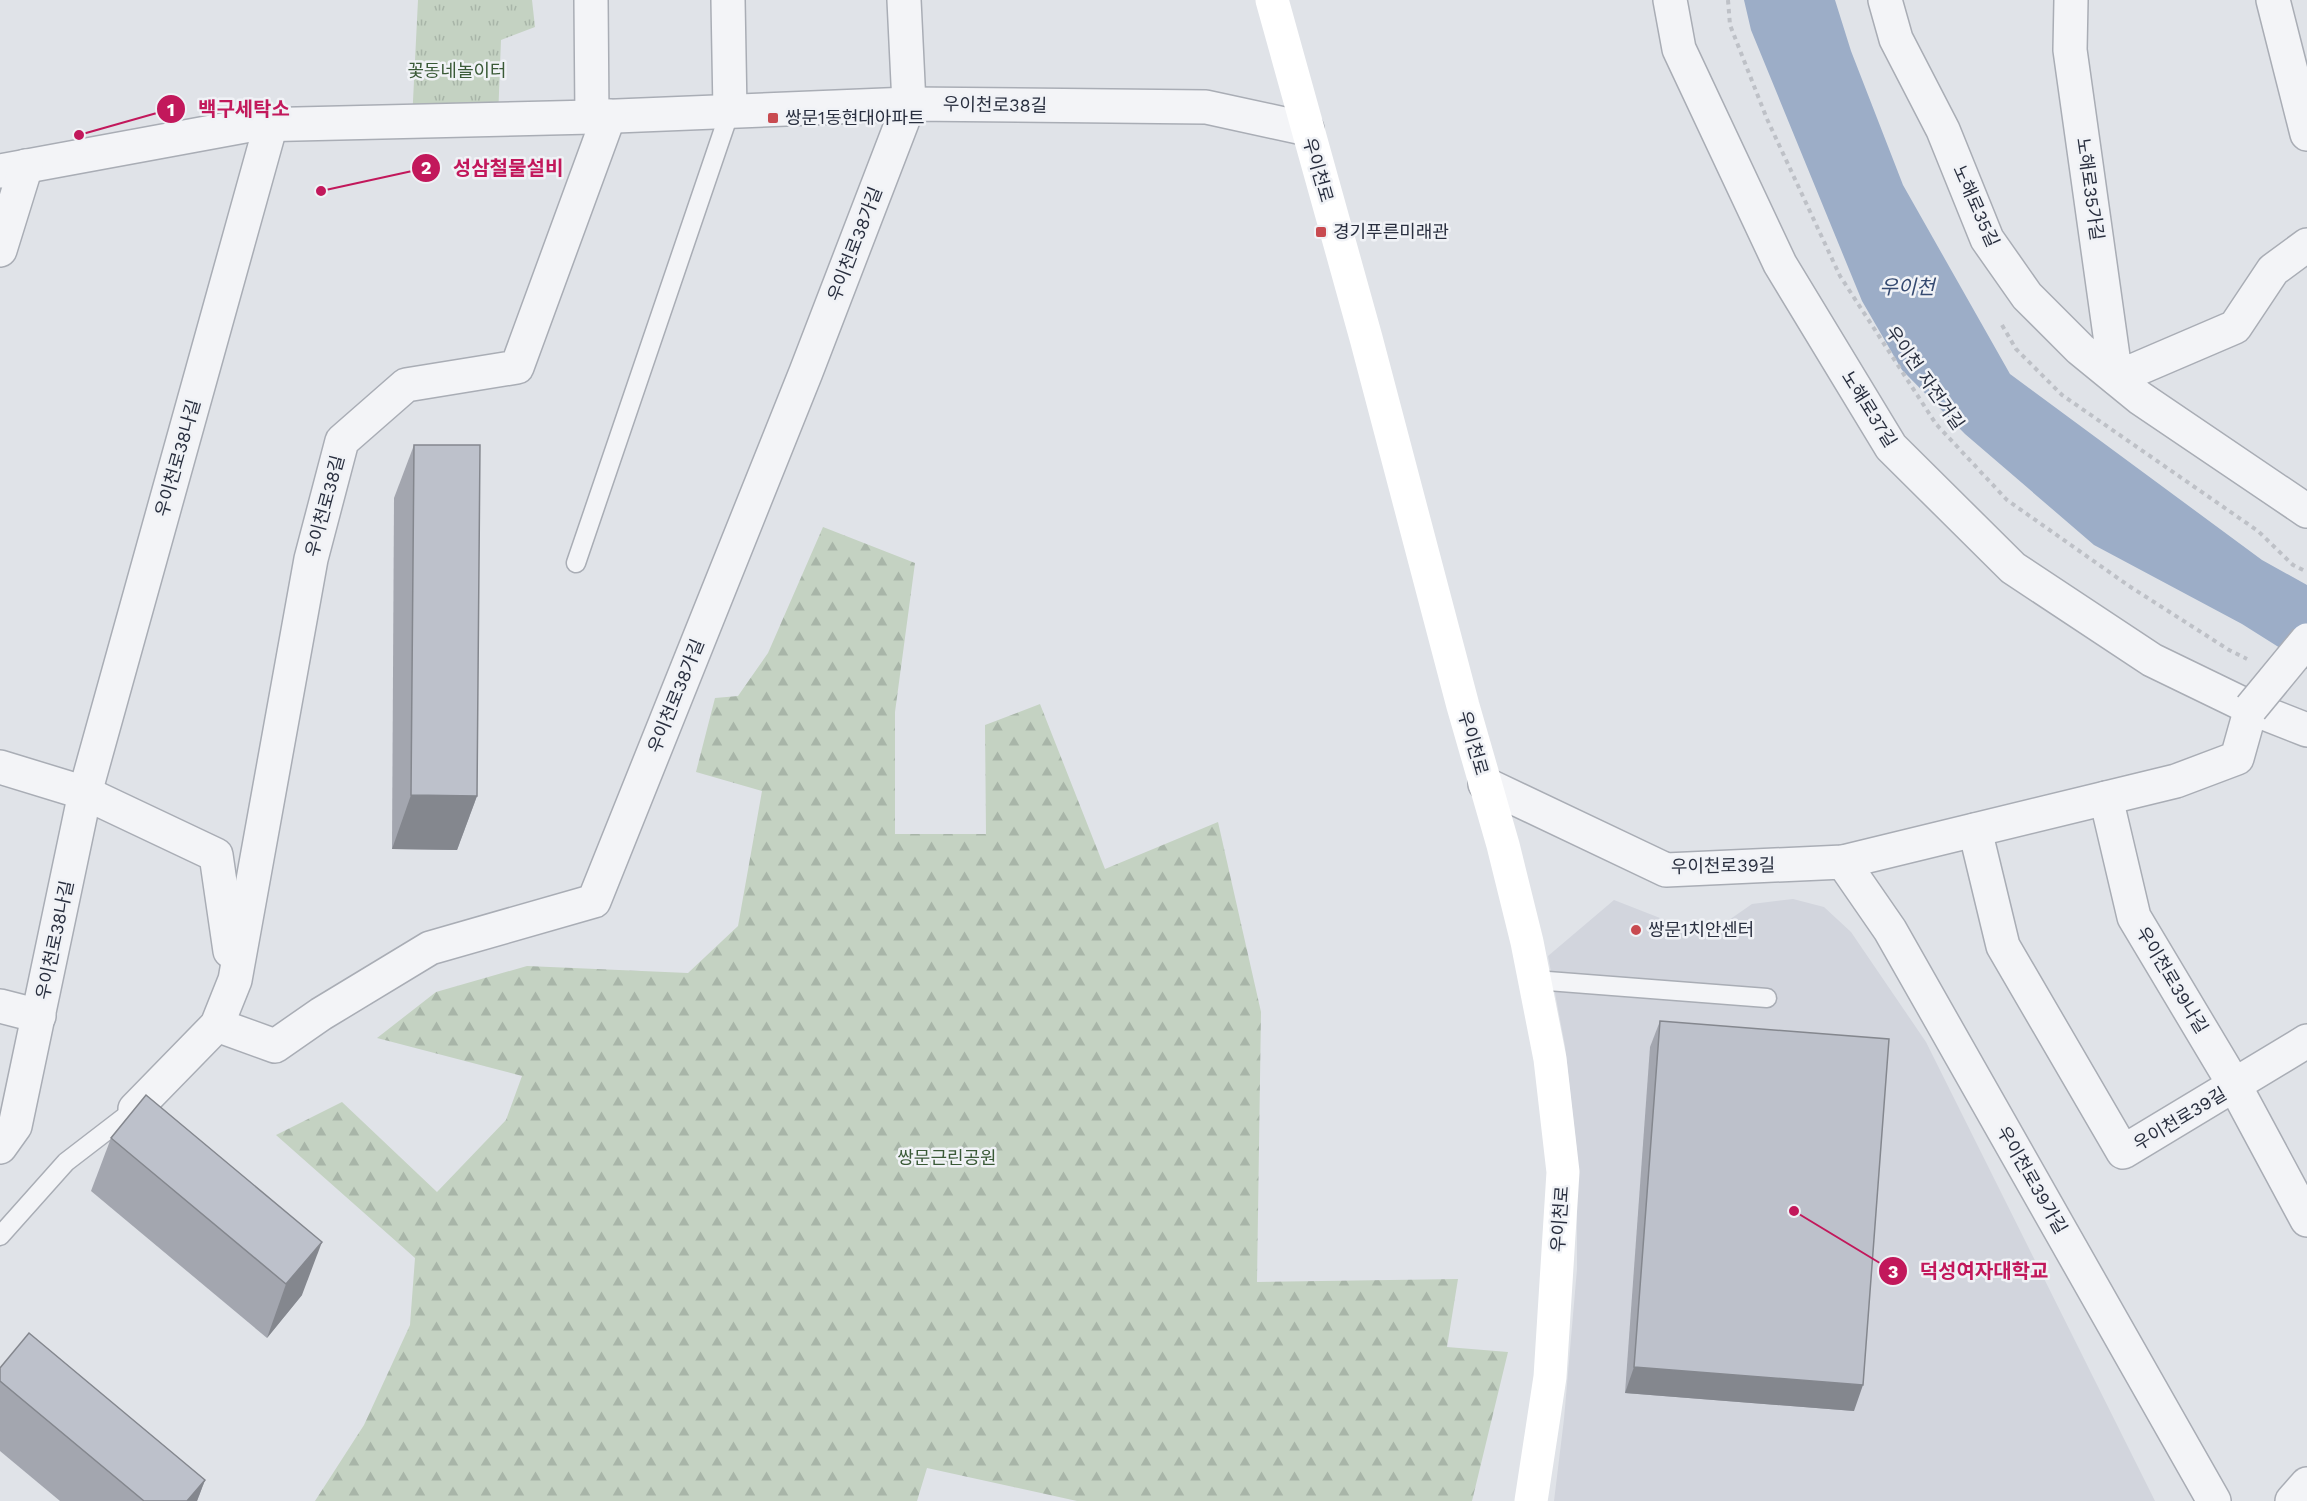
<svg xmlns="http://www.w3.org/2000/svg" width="2307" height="1501" font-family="'Work Sans','Noto Sans KR',sans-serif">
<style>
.built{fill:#d2d5dd}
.forest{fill:url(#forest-firs)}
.park{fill:url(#park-tufts)}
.water{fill:#9cadc7}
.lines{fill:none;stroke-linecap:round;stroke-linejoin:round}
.lane-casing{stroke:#a9adb5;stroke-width:21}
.street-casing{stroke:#a9adb5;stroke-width:36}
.path{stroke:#bec1c7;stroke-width:4;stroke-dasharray:4.5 4.5;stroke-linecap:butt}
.lane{stroke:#f3f4f7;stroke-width:18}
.street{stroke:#f3f4f7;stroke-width:33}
.secondary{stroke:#fff;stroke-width:33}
.street-bridge-casing{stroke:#a9adb5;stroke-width:36;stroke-linecap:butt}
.street-bridge{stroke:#f3f4f7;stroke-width:33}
.wall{fill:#a3a6af}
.shaded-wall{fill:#84878e}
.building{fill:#bdc1cb;stroke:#84878e;stroke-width:1.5}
.poi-dot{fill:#c84a50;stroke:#f0f2f6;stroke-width:2}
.labels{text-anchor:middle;stroke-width:5;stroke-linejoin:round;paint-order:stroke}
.park-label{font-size:18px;fill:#3a5a37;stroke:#f0f2f6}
.street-label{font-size:18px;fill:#292f3f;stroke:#f0f2f6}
.poi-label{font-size:18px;fill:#292f3f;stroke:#f0f2f6;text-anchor:start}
.water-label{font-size:20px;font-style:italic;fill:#354a71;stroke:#f0f2f6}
.leader{fill:none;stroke:#c2185b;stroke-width:2}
.callout-dot{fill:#c2185b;stroke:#f0f2f6;stroke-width:2}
.mark-label{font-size:18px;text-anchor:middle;font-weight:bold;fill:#fff}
.callout-label{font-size:20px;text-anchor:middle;font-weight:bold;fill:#c2185b;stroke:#f0f2f6;stroke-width:5;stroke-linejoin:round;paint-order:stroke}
</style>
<defs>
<pattern id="forest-firs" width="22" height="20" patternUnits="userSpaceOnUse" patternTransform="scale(1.5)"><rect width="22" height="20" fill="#c4d2c2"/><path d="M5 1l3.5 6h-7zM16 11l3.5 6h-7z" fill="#a8b5a8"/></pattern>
<pattern id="park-tufts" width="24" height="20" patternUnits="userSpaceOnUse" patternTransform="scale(1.5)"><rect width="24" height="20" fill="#c4d2c2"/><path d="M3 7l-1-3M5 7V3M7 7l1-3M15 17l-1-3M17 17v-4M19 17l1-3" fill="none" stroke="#a8b5a8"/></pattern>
</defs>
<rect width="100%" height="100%" fill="#e0e3e8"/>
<polygon class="built" points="1793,899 1824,907 1851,932 1926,1042 2155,1501 1554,1501 1564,1419 1577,1269 1577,1152 1565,1046 1548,956 1614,900 1706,936 1752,904"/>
<polygon class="forest" points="823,527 915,563 895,712 895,834 986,834 985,725 1040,704 1105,869 1218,822 1261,1012 1257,1282 1458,1279 1447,1347 1508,1352 1472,1501 1077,1501 927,1468 917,1501 315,1501 364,1425 410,1325 415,1258 276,1135 342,1102 437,1192 506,1120 522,1076 377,1038 436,992 527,966 688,973 738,926 762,791 696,772 715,698 738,696 768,653"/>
<polygon class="park" points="418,0 532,0 535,27 501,40 498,119 412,121"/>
<polygon class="water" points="1744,0 1835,0 1851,51 1903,185 2010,374 2262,560 2307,585 2307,665 2242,624 2094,545 1965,434 1902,370 1862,301 1751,30"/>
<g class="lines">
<g class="lane-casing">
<g id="lane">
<polyline points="576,563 730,111"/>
<polyline points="1535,980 1767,998"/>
<polyline points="0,1236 66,1162 135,1109"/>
</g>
</g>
<g class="street-casing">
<g id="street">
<polyline points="591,0 592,117"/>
<polyline points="728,0 730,111"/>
<polyline points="1670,0 1679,49 1780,264 1891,447 2013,568 2152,660 2251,708 2307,730"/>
<polyline points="1885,0 1896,39 1943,130 1987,239 2027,296 2080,349 2140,398 2307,511"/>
<polyline points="2071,0 2070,50 2116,378 2235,327 2273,270 2307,245"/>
<polyline points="2273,0 2307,134"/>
<polyline points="0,171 250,125 592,117 909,104 1206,107 1307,129"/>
<polyline points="0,250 26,166"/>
<polyline points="0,767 85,793 216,855 230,951"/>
<polyline points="1485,784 1666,870 1843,862 2176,781 2237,758 2251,708"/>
<polyline points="2106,798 2134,917 2235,1086 2307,1220"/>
<polyline points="1975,830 2003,946 2123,1152 2307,1041"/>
<polyline points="1843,862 1890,930 2214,1501"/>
<polyline points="0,1006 39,1016"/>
<polyline points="217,1025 275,1046 321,1014 430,948 594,901 806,372 909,104 904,0"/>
<polyline points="135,1109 217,1025 235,980 311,559 342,441 406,385 517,367 609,116"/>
<polyline points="0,1147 15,1126 85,793 271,124"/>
<polyline points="2292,1501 2307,1484"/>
</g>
</g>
<g class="path">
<polyline points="1728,0 1730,25 1767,119 1840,276 1936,424 2007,500 2129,586 2229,650 2247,659"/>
<polyline points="2002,325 2016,349 2062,395 2258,531 2293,565 2307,572"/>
</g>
<use href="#lane" class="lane"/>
<use href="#street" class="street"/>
<polyline class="secondary" points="1272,0 1366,338 1463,706 1503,845 1527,942 1550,1059 1563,1172 1550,1377 1531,1501"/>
<g class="street-bridge-casing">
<polyline id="street-bridge" points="2251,708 2307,640"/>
</g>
<use href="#street-bridge" class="street-bridge"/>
</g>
<g class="wall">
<polygon points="414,445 477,796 457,850 392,849 394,498"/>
<polygon points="1660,1021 1854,1411 1625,1393 1650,1047"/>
<polygon points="111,1138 302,1295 267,1338 91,1191"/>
<polygon points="0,1368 205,1480 197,1501 60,1501 0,1451"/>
</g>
<g class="shaded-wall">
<polygon points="411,795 477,796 457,850 392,849"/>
<polygon points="322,1242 302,1295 267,1338 286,1284"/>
<polygon points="1634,1367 1863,1385 1854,1411 1625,1393"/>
<polygon points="205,1480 197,1501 187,1501"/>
</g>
<g class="building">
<polygon points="414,445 480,445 477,796 411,795"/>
<polygon points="1660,1021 1889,1039 1863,1385 1634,1367"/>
<polygon points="146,1095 322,1242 286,1284 111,1138"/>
<polygon points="29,1333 205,1480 187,1501 144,1501 0,1381 0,1368"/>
</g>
<g class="poi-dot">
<rect x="767" y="112" width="12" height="12" rx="3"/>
<rect x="1315" y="226" width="12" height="12" rx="3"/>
<circle cx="1636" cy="930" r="6"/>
</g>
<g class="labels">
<g class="park-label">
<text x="457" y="77">꽃동네놀이터</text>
<text x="947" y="1164">쌍문근린공원</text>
</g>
<g class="street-label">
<text transform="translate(995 105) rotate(1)" y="6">우이천로38길</text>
<text transform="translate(1318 170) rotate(74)" y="6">우이천로</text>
<text transform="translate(2090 189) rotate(82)" y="6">노해로35가길</text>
<text transform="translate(1976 206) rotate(66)" y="6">노해로35길</text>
<text transform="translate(855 244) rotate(-69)" y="6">우이천로38가길</text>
<text transform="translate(1925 378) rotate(55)" y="6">우이천 자전거길</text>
<text transform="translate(1869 409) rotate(58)" y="6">노해로37길</text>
<text transform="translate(178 458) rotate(-74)" y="6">우이천로38나길</text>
<text transform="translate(325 506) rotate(-75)" y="6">우이천로38길</text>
<text transform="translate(676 696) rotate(-68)" y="6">우이천로38가길</text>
<text transform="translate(1473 743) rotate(74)" y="6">우이천로</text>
<text transform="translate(1723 866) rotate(-1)" y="6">우이천로39길</text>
<text transform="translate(55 940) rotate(-78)" y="6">우이천로38나길</text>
<text transform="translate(2172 980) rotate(59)" y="6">우이천로39나길</text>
<text transform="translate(2180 1119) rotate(-31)" y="6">우이천로39길</text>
<text transform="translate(2032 1180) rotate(60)" y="6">우이천로39가길</text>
<text transform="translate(1560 1219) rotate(-86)" y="6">우이천로</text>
</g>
<g class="poi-label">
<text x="785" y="124">쌍문1동현대아파트</text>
<text x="1333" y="238">경기푸른미래관</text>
<text x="1648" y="936">쌍문1치안센터</text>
</g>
<g class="water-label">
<text x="1907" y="294">우이천</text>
</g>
</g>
<path class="leader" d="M79 135L171 109M321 191L426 168M1794 1211L1893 1271"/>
<g class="callout-dot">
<circle cx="79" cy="135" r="6"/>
<circle cx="321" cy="191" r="6"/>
<circle cx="1794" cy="1211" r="6"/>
<circle cx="171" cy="109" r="15"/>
<circle cx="426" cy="168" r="15"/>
<circle cx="1893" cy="1271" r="15"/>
</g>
<g class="mark-label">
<text x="171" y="116">1</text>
<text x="426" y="174">2</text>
<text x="1893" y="1278">3</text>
</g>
<g class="callout-label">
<text x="244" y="116">백구세탁소</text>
<text x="508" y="175">성삼철물설비</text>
<text x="1984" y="1278">덕성여자대학교</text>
</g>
</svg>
